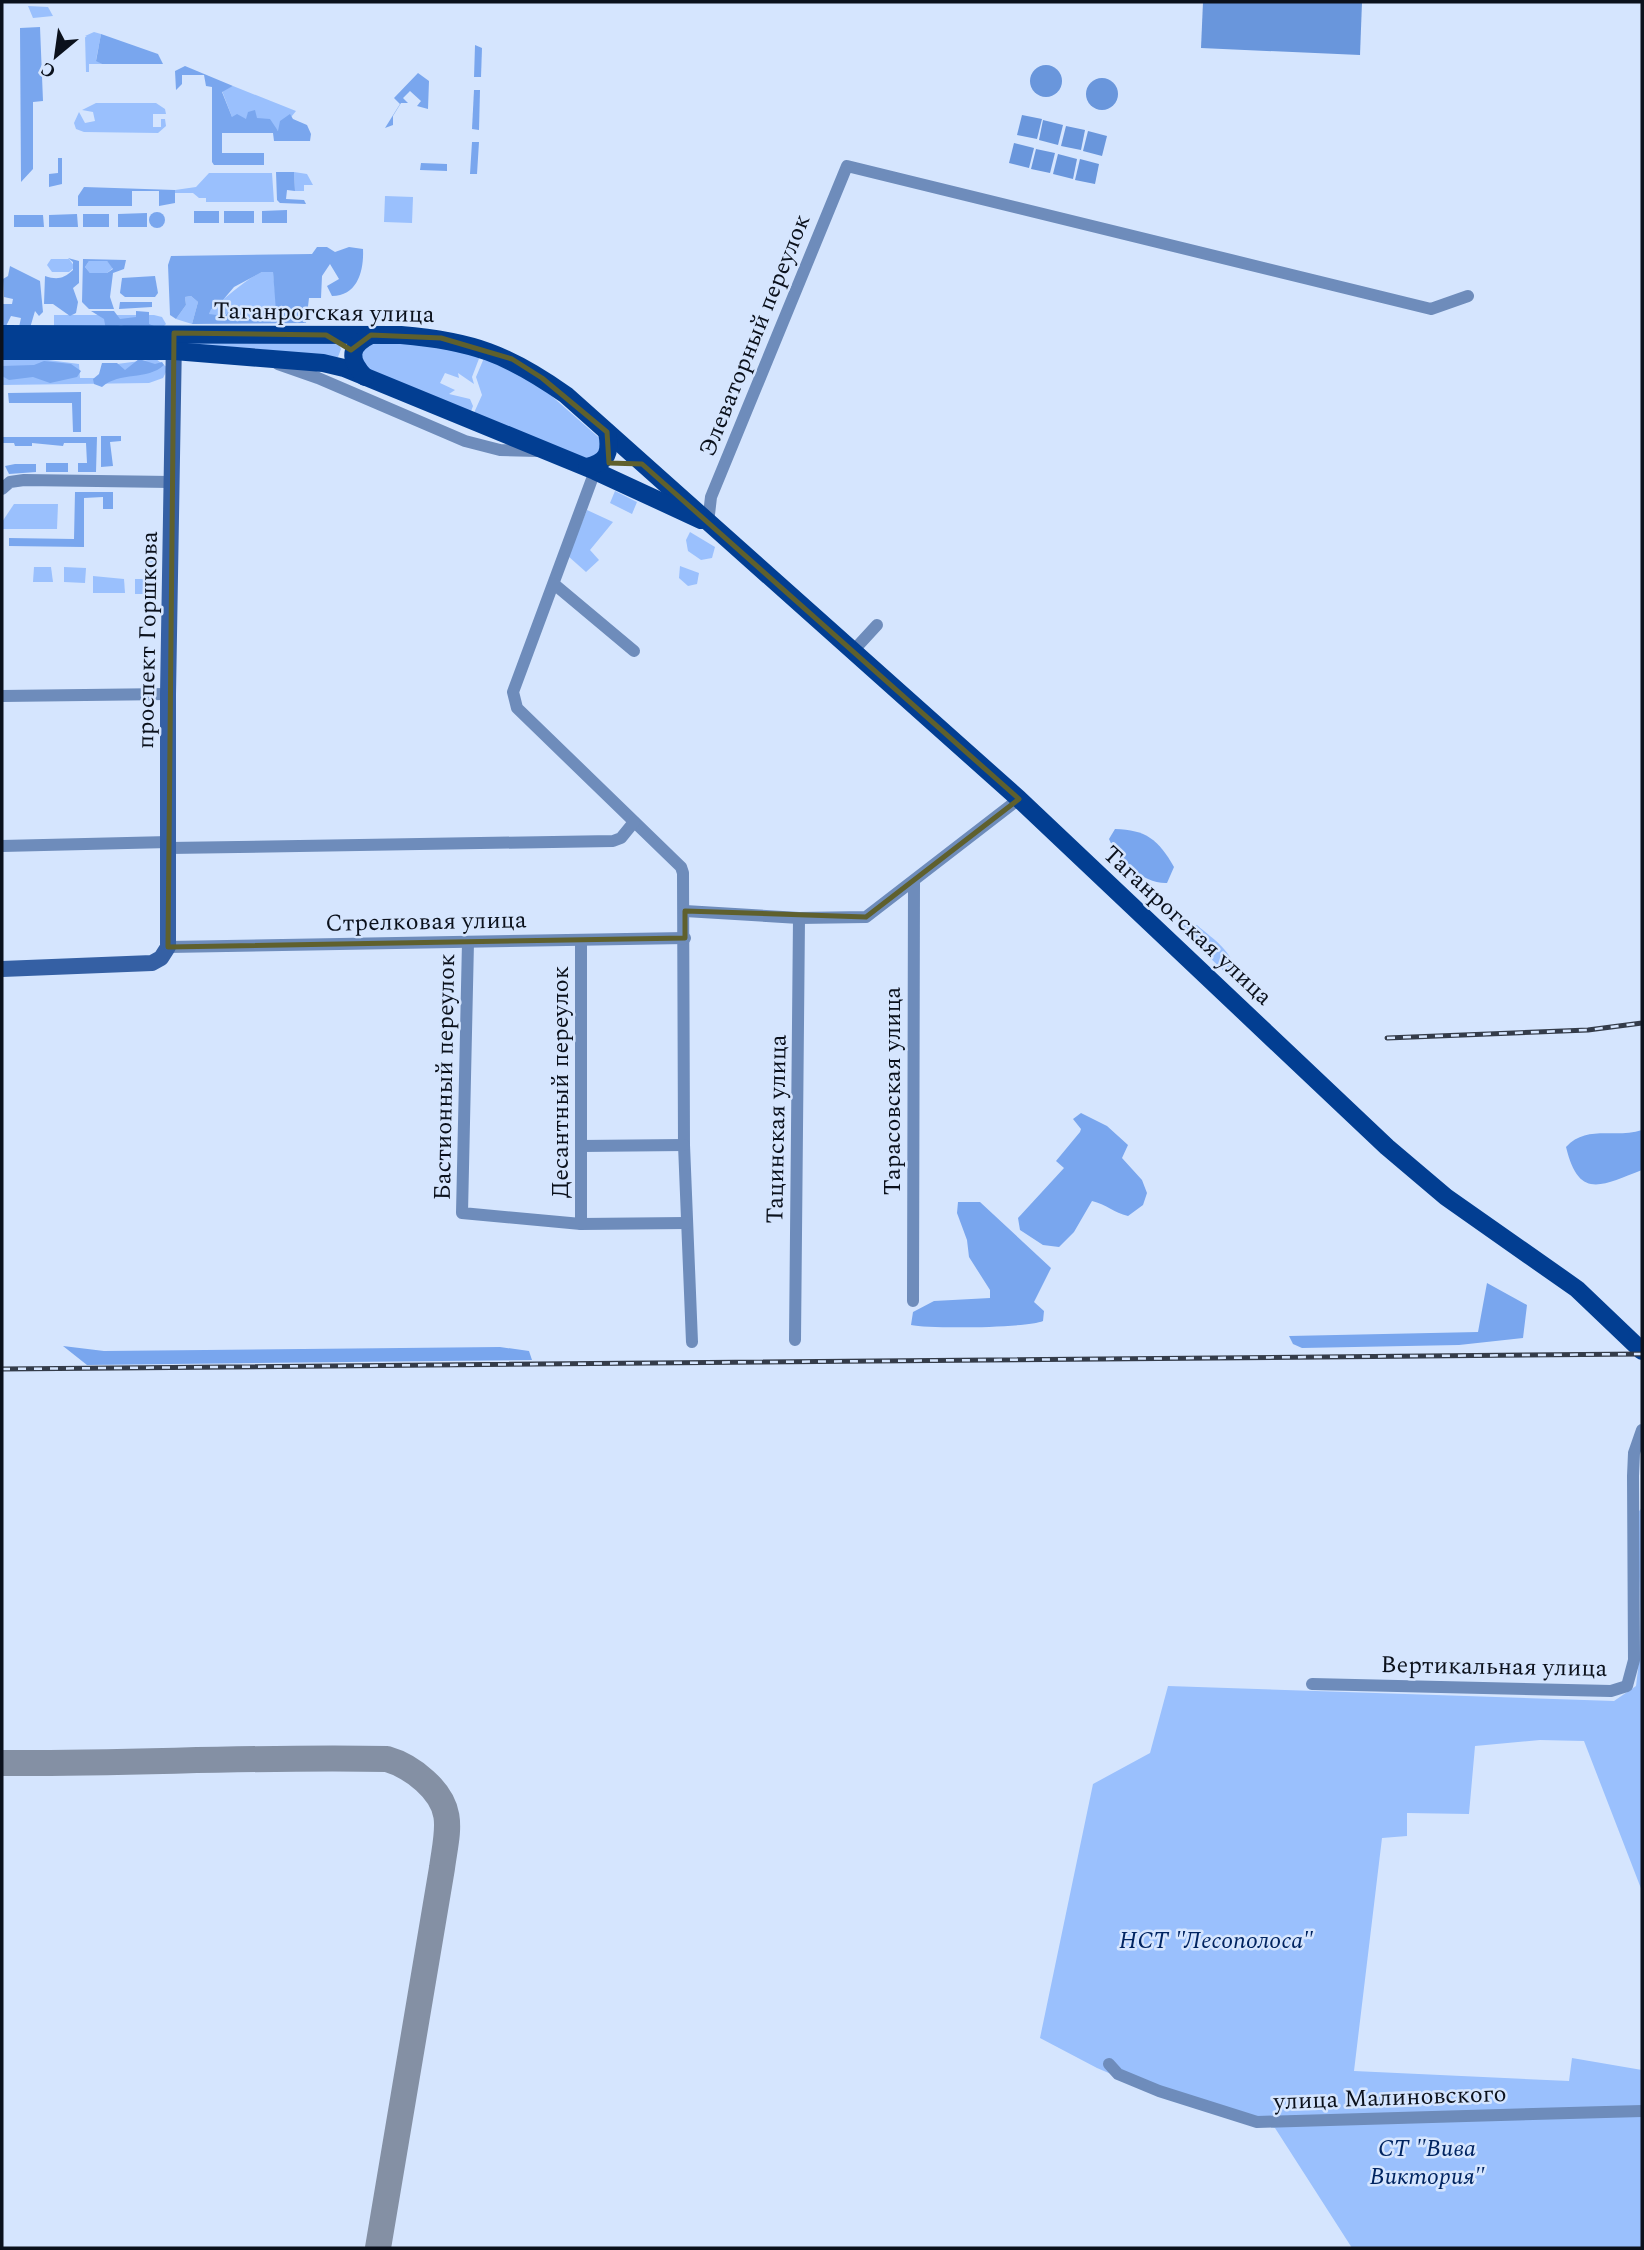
<svg xmlns="http://www.w3.org/2000/svg" width="1644" height="2250" font-family="Spectral,serif">
<style>
.green{fill:#9ac0fd}
.forest{fill:#79a6ee;fill-rule:evenodd}
.water{fill:#6996dc}
.lines{fill:none;stroke-linecap:round;stroke-linejoin:round}
.taxiway{stroke:#8490a4;stroke-width:26}
.street{stroke:#6e8cbb;stroke-width:12}
.secondary{stroke:#3560a4;stroke-width:16}
.primary{stroke:#023e92;stroke-width:18}
.rail-casing{stroke:#343c4a;stroke-width:5}
.rail{stroke:#d5e5fe;stroke-width:2.5;stroke-dasharray:8;stroke-linecap:butt}
.marked{fill:none;stroke:#5f602d;stroke-width:5;stroke-linejoin:round}
.labels{text-anchor:middle;stroke-width:5;stroke-linejoin:round;paint-order:stroke}
.street-label{font-size:24px;fill:#0b111c;stroke:#d5e5fe}
.park-label{font-size:24px;font-style:italic;fill:#002461;stroke:#d5e5fe}
</style>
<rect width="100%" height="100%" fill="#d5e5fe"/>
<g class="green">
<polygon points="28,6 48,7 53,16 33,18"/>
<polygon points="94,32 101,34 96,60 102,64 89,64 89,72 86,72 85,36"/>
<polygon points="233,86 296,111 279,132 270,123 232,117 222,91"/>
<polygon points="96,103 156,103 165,109 166,114 153,114 153,127 161,127 161,119 165,119 166,126 158,133 84,132 76,129 74,123 79,112 85,123 95,121 93,112 82,110"/>
<polygon points="294,172 307,174 313,185 304,185 304,191 295,191"/>
<polygon points="209,173 272,173 274,202 206,202 206,198 199,198 193,193 175,193 175,190 196,187"/>
<polygon points="385,196 413,197 412,223 384,222"/>
<polygon points="51,259 69,259 75,267 69,272 52,272 47,265"/>
<polygon points="89,261 107,261 113,268 107,273 90,273 85,267"/>
<path d="M262,272h11l4,39 -20,-2 -6,10 -21,-6 -17,4 -4,-3 1,-5c19,-12 31,-27 52,-37z"/>
<polygon points="191,296 198,302 192,324 176,319 186,305 185,297"/>
<polygon points="54,315 154,315 162,317 166,324 164,326 54,328"/>
<polygon points="181,340 338,342 341,349 338,357 330,359 250,348 183,345"/>
<polygon points="402,342 441,346 480,356 472,377 474,384 458,373 459,378 445,373 440,383 455,390 449,394 470,399 473,406 470,414 359,367 362,345"/>
<polygon points="2,357 47,357 48,360 79,364 80,378 101,378 101,366 156,359 168,368 163,378 149,383 2,385"/>
<polygon points="484,358 539,385 604,442 594,464 473,415 482,395 476,377"/>
<polygon points="615,491 637,502 632,514 610,503"/>
<polygon points="14,504 58,504 57,529 2,529 2,522"/>
<polygon points="587,510 613,522 590,550 599,560 586,572 568,556"/>
<polygon points="690,532 715,547 712,558 701,560 688,551 686,540"/>
<polygon points="146,558 153,558 153,594 135,594 135,579 146,579"/>
<polygon points="680,566 699,573 697,584 688,586 679,578"/>
<polygon points="34,567 51,567 53,582 33,582"/>
<polygon points="64,567 86,568 85,583 64,582"/>
<polygon points="93,576 124,579 125,593 93,593"/>
<path d="M1185,925h12c15,14 44,30 34,53l-52,-50z"/>
<path d="M1642,1508v383l-58,-150 -44,-1 -65,6 -6,68 -62,-1v23l-25,2 -28,233 215,10 3,-23 70,12v178h-290l-77,-120 -117,-34 -61,-26 -57,-30 53,-254 57,-31 18,-67 446,15 22,-15c8,-54 3,-116 -1,-171z"/>
</g>
<g class="forest">
<polygon points="40,27 43,101 33,102 33,169 21,182 20,28"/>
<polygon points="101,34 158,54 163,64 102,64 96,61"/>
<polygon points="475,45 482,48 481,77 474,77"/>
<polygon points="185,66 233,86 222,92 232,117 237,114 246,119 248,112 255,110 257,118 270,119 278,131 280,121 290,114 293,119 307,125 311,134 310,141 274,141 273,133 222,133 222,153 264,153 264,165 214,165 212,162 212,87 206,86 204,75 182,75 182,84 176,90 175,71"/>
<polygon points="418,73 429,81 428,109 417,106 421,101 410,91 403,98 408,103 401,103 393,116 393,125 385,128 400,104 394,98"/>
<polygon points="474,90 480,90 479,130 472,129"/>
<polygon points="472,142 479,142 477,174 470,174"/>
<polygon points="58,158 62,158 62,184 49,187 49,174 58,173"/>
<polygon points="421,163 447,164 447,171 420,170"/>
<polygon points="276,172 294,172 295,191 287,190 286,199 304,200 306,204 280,203 277,200"/>
<polygon points="84,187 175,190 175,203 159,206 159,191 132,191 132,206 78,206 78,196"/>
<polygon points="287,210 287,223 262,223 262,211"/>
<rect x="194" y="211" width="25" height="12"/>
<rect x="224" y="211" width="30" height="12"/>
<circle cx="157" cy="220" r="8"/>
<polygon points="147,213 147,227 118,227 118,214"/>
<polygon points="77,214 78,227 49,227 49,215"/>
<rect x="83" y="214" width="26" height="13"/>
<polygon points="14,215 43,215 44,227 14,227"/>
<path d="M317,247h10l8,5 14,-5 14,2c1,21 -5,47 -31,47l-5,-10 12,-7 -9,-15 -8,12 -1,22h-12l-3,25 -114,1 6,-22 -7,-6 -6,1 1,8 -10,14 -6,-4 -2,-50 3,-9 141,-2zM262,272h11l3,39 -19,-2 -7,10h-7v-6l-9,-5 -10,8 -15,-2 2,-5 6,-2 17,-20z"/>
<path d="M68,258l11,3v22l-6,5 5,14 -2,11 -6,3 -17,-12h-9l1,-28c12,4 18,3 28,-6v-8z"/>
<path d="M83,259l43,1 -2,9 -11,4 -3,24 4,12h-25l-7,-7zM89,261h18l6,8 -6,4h-17l-5,-6z"/>
<polygon points="10,266 40,281 43,312 39,316 35,311 30,328 19,327 21,318 11,316 5,328 2,327 2,304 12,304 13,299 4,297 3,279 8,276"/>
<polygon points="155,276 158,293 155,297 125,297 120,293 122,278"/>
<polygon points="120,302 152,302 152,307 119,309"/>
<polygon points="91,311 114,311 120,319 136,317 136,311 149,312 149,324 154,326 130,328 121,325 106,330 104,319"/>
<path d="M139,359l16,5 7,-2 2,3c-17,16 -44,6 -62,22l-8,-3 -1,-5 6,-5 3,-11h15l8,7z"/>
<polygon points="44,361 71,364 81,371 77,377 50,383 33,377 9,380 2,376 2,366 34,365"/>
<polygon points="81,392 81,432 73,432 72,403 9,403 8,393"/>
<polygon points="101,436 121,436 121,441 110,442 113,466 101,467"/>
<polygon points="2,437 97,437 96,472 78,472 78,463 87,463 86,443 64,443 63,446 32,443 32,446 15,446 14,443 2,443"/>
<rect x="46" y="463" width="22" height="9"/>
<polygon points="15,464 36,464 36,472 9,474 5,466"/>
<polygon points="75,492 113,492 113,509 103,509 103,497 84,498 84,547 9,546 9,538 74,539"/>
<path d="M1115,829c31,1 43,10 59,38l-7,16c-24,1 -49,-23 -58,-44z"/>
<path d="M1081,1113l26,13 21,19 -6,13 20,22 5,13 -4,12 -15,11c-14,-3 -22,-12 -36,-15l-18,31 -15,15 -16,-2 -23,-15 -2,-12 46,-50 -8,-7 24,-29 1,-3 -8,-10z"/>
<path d="M1642,1130v40c-40,15 -63,31 -76,-23 21,-23 49,-8 76,-17z"/>
<path d="M958,1202h22l71,66 -17,34 10,9 -1,10c-16,7 -114,8 -132,4l2,-13 21,-11 56,-3v-8l-21,-33 -2,-17 -10,-27z"/>
<polygon points="1487,1283 1527,1305 1523,1338 1459,1345 1302,1348 1293,1344 1289,1336 1478,1332"/>
<polygon points="63,1346 104,1351 500,1347 529,1351 532,1360 87,1365"/>
</g>
<g class="water">
<polygon points="1203,2 1362,2 1360,55 1201,48"/>
<circle cx="1046" cy="81" r="16"/>
<circle cx="1102" cy="94" r="16"/>
<polygon points="1022,115 1042,119 1037,139 1017,135"/>
<polygon points="1043,120 1063,125 1058,145 1039,140"/>
<polygon points="1066,126 1085,130 1081,150 1061,146"/>
<polygon points="1088,131 1107,136 1102,156 1083,151"/>
<polygon points="1014,143 1034,148 1029,168 1009,163"/>
<polygon points="1036,149 1055,153 1050,173 1031,169"/>
<polygon points="1058,154 1077,159 1073,179 1053,174"/>
<polygon points="1080,159 1099,164 1095,184 1075,180"/>
</g>
<g class="lines">
<path class="taxiway" d="M2,1763c128,1 257,-7 385,-4 14,4 27,12 38,22 31,28 22,50 17,87l-64,380"/>
<g class="street">
<polyline points="278,364 318,378 465,441 500,450 538,451"/>
<polyline points="595,471 513,692 517,708 681,867 683,873 684,1145 692,1342"/>
<polyline points="2,489 10,482 24,480 171,482"/>
<polyline points="708,523 711,497 847,166 1431,309 1468,296"/>
<polyline points="554,584 634,651"/>
<polyline points="854,650 877,625"/>
<polyline points="2,696 168,694"/>
<polyline points="2,846 169,842"/>
<polyline points="169,848 613,841 621,838 634,822"/>
<polyline points="685,911 799,918 866,917 1019,799"/>
<polyline points="468,942 462,1213 581,1224 686,1223"/>
<polyline points="168,947 685,938"/>
<polyline points="581,1146 684,1145"/>
<polyline points="581,1224 581,940"/>
<polyline points="913,1301 914,881"/>
<polyline points="795,1340 799,918"/>
<polyline points="1312,1684 1611,1691 1627,1686 1634,1660 1633,1476 1634,1453 1642,1430"/>
<polyline points="1109,2064 1118,2074 1159,2091 1257,2122 1642,2111"/>
</g>
<polyline class="secondary" points="2,969 152,963 161,958 168,947 168,694 174,339"/>
<g class="primary">
<path d="M2,334l399,1c71,6 107,19 165,60l453,404 368,348 59,50 131,92 65,62"/>
<polyline points="2,351 174,351 323,363 344,368 595,471 701,520"/>
<path d="M365,377c-17,-18 -16,-31 6,-42"/>
<path d="M587,467c21,-5 24,-15 20,-35"/>
</g>
<g class="rail-casing">
<g id="rail">
<polyline points="1387,1038 1588,1030 1642,1023"/>
<polyline points="2,1369 1642,1354"/>
</g>
</g>
<use href="#rail" class="rail"/>
</g>
<path class="marked" d="M174,333l152,2 25,15 20,-15 70,3 71,21 30,19 65,54 2,31 33,1 377,335 -153,118 -181,-6v27l-517,9z"/>
<g class="labels">
<g class="street-label">
<text transform="translate(324 312) rotate(1)" y="8">Таганрогская улица</text>
<text transform="translate(754 335) rotate(-68)" y="8">Элеваторный переулок</text>
<text transform="translate(147 640) rotate(-89)" y="8">проспект Горшкова</text>
<text transform="translate(426 921) rotate(-1)" y="8">Стрелковая улица</text>
<text transform="translate(1188 925) rotate(43)" y="8">Таганрогская улица</text>
<text transform="translate(444 1077) rotate(-89)" y="8">Бастионный переулок</text>
<text transform="translate(560 1082) rotate(-90)" y="8">Десантный переулок</text>
<text transform="translate(892 1091) rotate(-90)" y="8">Тарасовская улица</text>
<text transform="translate(776 1129) rotate(-89)" y="8">Тацинская улица</text>
<text transform="translate(1494 1666) rotate(1)" y="8">Вертикальная улица</text>
<text transform="translate(1390 2097) rotate(-2)" y="8">улица Малиновского</text>
</g>
<g class="park-label">
<text x="1216" y="1948">НСТ "Лесополоса"</text>
<text x="1427" y="2156">СТ "Вива<tspan x="1427" dy="28">Виктория"</tspan></text>
</g>
</g>
<rect width="1644" height="2250" fill="none" stroke="#0b111c" stroke-width="7"/>
<g transform="translate(56 56) rotate(209)" stroke="#d5e5fe" stroke-width="5" paint-order="stroke">
<path d="M0-5L12 26L0 18L-12 26Z" fill="#0b111c"/>
<text y="-10" font-size="19" font-weight="bold" text-anchor="middle" fill="#0b111c">С</text>
</g>
</svg>
